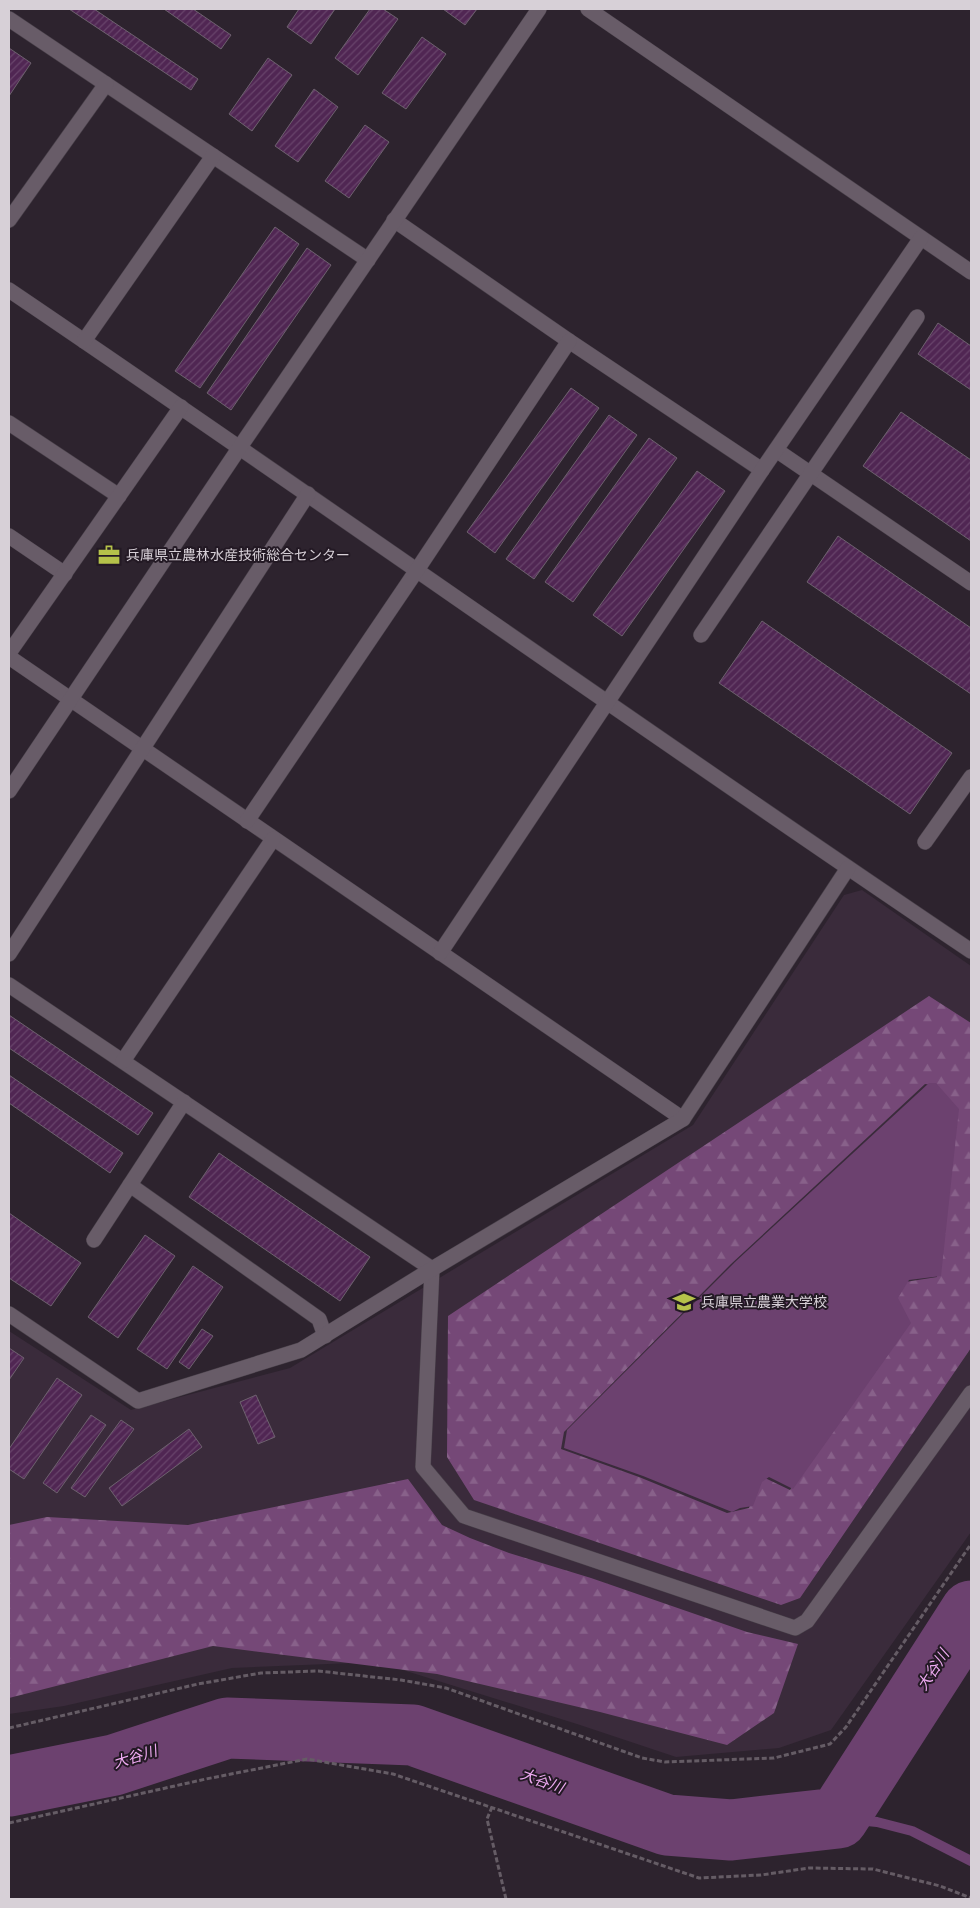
<svg xmlns="http://www.w3.org/2000/svg" width="980" height="1908" font-family="Lora,'Noto Sans JP',serif">
<style>
.built{fill:#3a2b3b}
.forest{fill:url(#forest-firs);fill-rule:evenodd}
.water{fill:#6c416f}
.lines{fill:none;stroke-linecap:round;stroke-linejoin:round}
.stream{stroke:#6c416f;stroke-width:10}
.river{stroke:#6c416f;stroke-width:61}
.building{fill:url(#building-hatch);stroke:#6d616e}
.service-casing{stroke:#473f48;stroke-width:16}
.path{stroke:#655c65;stroke-width:3;stroke-dasharray:5 2.5;stroke-linecap:butt}
.service{stroke:#685c68;stroke-width:15}
.labels{text-anchor:middle;stroke-width:4;stroke-linejoin:round;paint-order:stroke}
.poi-label{font-size:14px;fill:#d7d0d7;stroke:#231924;text-anchor:start}
.water-label{font-size:15px;font-style:italic;fill:#eeaaf1;stroke:#231924}
</style>
<defs>
<pattern id="forest-firs" width="22" height="20" patternUnits="userSpaceOnUse" patternTransform="scale(1.25)"><rect width="22" height="20" fill="#754877"/><path d="M5 1l3.5 6h-7zM16 11l3.5 6h-7z" fill="#88618a"/></pattern>
<pattern id="building-hatch" width="6" height="6" patternUnits="userSpaceOnUse" patternTransform="scale(1.25)"><rect width="6" height="6" fill="#502653"/><path d="M-1 1l2-2M0 6l6-6M5 7l2-2" fill="none" stroke="#68446b"/></pattern>
</defs>
<rect width="100%" height="100%" fill="#2d232e"/>
<polygon class="built" points="862,890 971,966 971,1532 831,1730 779,1748 676,1757 577,1724 377,1662 232,1668 64,1706 9,1714 9,1331 131,1410 290,1368 693,1125 844,895"/>
<g class="forest">
<path d="M929,996l42,27v325l-171,250 -19,7 -307,-105 -27,-43 1,-141zM925,1084l7,1 23,25 -18,167 -32,5 -11,17 13,25 -117,166 -25,-12 -7,5 -9,25 -22,5 -88,-36 -78,-28 3,-17 167,-168z"/>
<polygon points="408,1479 442,1525 470,1538 509,1553 591,1578 747,1632 798,1644 774,1713 727,1745 600,1712 437,1674 213,1646 9,1698 9,1525 47,1517 188,1525"/>
</g>
<polygon class="water" points="929,1083 936,1083 959,1109 941,1276 909,1280 898,1298 911,1323 793,1489 769,1477 762,1482 753,1506 740,1508 732,1512 643,1476 564,1448 567,1430 735,1262"/>
<g class="lines">
<polyline class="stream" points="838,1818 877,1822 912,1831 971,1861"/>
<polyline class="river" points="9,1786 114,1765 227,1728 413,1735 667,1825 731,1830 838,1818 971,1611"/>
</g>
<g class="building">
<polygon points="69,9 94,9 198,79 191,90"/>
<polygon points="164,9 193,9 231,35 221,49"/>
<polygon points="299,9 335,9 311,44 287,27"/>
<polygon points="370,9 383,9 398,19 358,75 335,58"/>
<polygon points="443,9 477,9 465,25"/>
<polygon points="422,37 446,54 406,109 382,93"/>
<polygon points="9,48 31,63 9,96"/>
<polygon points="268,58 292,75 252,131 229,114"/>
<polygon points="314,89 338,107 298,162 275,146"/>
<polygon points="365,125 389,142 349,198 325,181"/>
<polygon points="275,227 299,244 200,388 175,371"/>
<polygon points="307,248 331,265 231,410 207,393"/>
<polygon points="938,323 971,346 971,390 918,354"/>
<polygon points="571,388 599,408 495,553 467,532"/>
<polygon points="901,412 971,460 971,541 863,466"/>
<polygon points="609,415 637,435 534,579 506,559"/>
<polygon points="649,438 677,458 573,602 545,582"/>
<polygon points="697,471 725,491 622,636 593,615"/>
<polygon points="838,536 971,628 971,694 807,582"/>
<polygon points="762,621 952,753 910,814 719,683"/>
<polygon points="9,1015 153,1113 138,1135 9,1048"/>
<polygon points="9,1075 123,1153 110,1173 9,1103"/>
<polygon points="219,1153 370,1257 340,1301 189,1197"/>
<polygon points="9,1213 81,1263 51,1306 9,1278"/>
<polygon points="145,1235 175,1256 118,1338 88,1317"/>
<polygon points="193,1266 223,1287 167,1369 137,1349"/>
<polygon points="202,1329 213,1336 189,1369 179,1362"/>
<polygon points="9,1348 24,1358 9,1380"/>
<polygon points="57,1378 82,1395 24,1479 9,1469 9,1449"/>
<polygon points="256,1395 275,1437 258,1444 240,1402"/>
<polygon points="91,1415 106,1425 57,1493 43,1483"/>
<polygon points="121,1420 134,1429 85,1497 71,1488"/>
<polygon points="189,1429 202,1447 122,1506 109,1488"/>
</g>
<g class="lines">
<g class="service-casing">
<g id="service">
<polyline points="588,9 971,272"/>
<polyline points="9,19 368,260"/>
<polyline points="9,220 106,84"/>
<polyline points="394,220 569,341 762,470"/>
<path d="M9,290c322,218 639,444 962,661"/>
<polyline points="84,341 213,156"/>
<polyline points="9,423 119,496"/>
<polyline points="776,450 971,583"/>
<polyline points="9,536 65,574"/>
<polyline points="701,635 917,317"/>
<polyline points="9,653 181,407"/>
<polyline points="9,657 683,1119"/>
<polyline points="9,791 240,447 539,9"/>
<polyline points="247,821 417,570 569,341"/>
<polyline points="925,842 971,777"/>
<polyline points="440,953 762,470 921,238"/>
<polyline points="9,954 308,494"/>
<polyline points="9,985 432,1269 423,1467 464,1516 795,1628 807,1621 971,1393"/>
<polyline points="123,1061 273,839"/>
<polyline points="130,1185 319,1319 325,1336"/>
<polyline points="94,1240 184,1102"/>
<polyline points="9,1314 138,1401 301,1350 432,1269 683,1119 848,868"/>
</g>
</g>
<g class="path">
<polyline points="9,1728 198,1684 261,1673 318,1671 401,1680 446,1688 642,1758 665,1762 774,1758 830,1744 846,1727 971,1544"/>
<polyline points="492,1807 487,1819 506,1899"/>
<polyline points="9,1823 206,1779 307,1759 393,1774 699,1878 761,1875 809,1868 873,1869 940,1886 971,1898"/>
</g>
<use href="#service" class="service"/>
</g>
<defs>
<g id="office-bare" transform="scale(1.725)"><path d="M-6-3h4V-5.5h4V-3h4V5H-6ZM-1-4.5V-3h2v-1.5ZM-6 0V1H6V0Z" fill="#b5c24a" stroke="#231924" stroke-width="2.5" paint-order="stroke"/></g>
<g id="university-bare" transform="scale(1.725)"><path d="M0-5L7-2L0 1L-7-2ZM-4 1L0 2.5L4 1V4Q0 6-4 4Z" fill="#b5c24a" stroke="#231924" stroke-width="2.5" paint-order="stroke"/></g>
</defs>
<g fill-rule="evenodd">
<use href="#office-bare" x="109" y="555"/>
<use href="#university-bare" x="684" y="1302"/>
</g>
<g class="labels">
<g class="poi-label">
<text x="126" y="560">兵庫県立農林水産技術総合センター</text>
<text x="701" y="1307">兵庫県立農業大学校</text>
</g>
<g class="water-label">
<text transform="translate(933 1670) rotate(-57)" y="5">大谷川</text>
<text transform="translate(135 1757) rotate(-17)" y="5">大谷川</text>
<text transform="translate(542 1781) rotate(20)" y="5">大谷川</text>
</g>
</g>
<rect width="980" height="1908" fill="none" stroke="#d7d0d7" stroke-width="20"/>
</svg>
